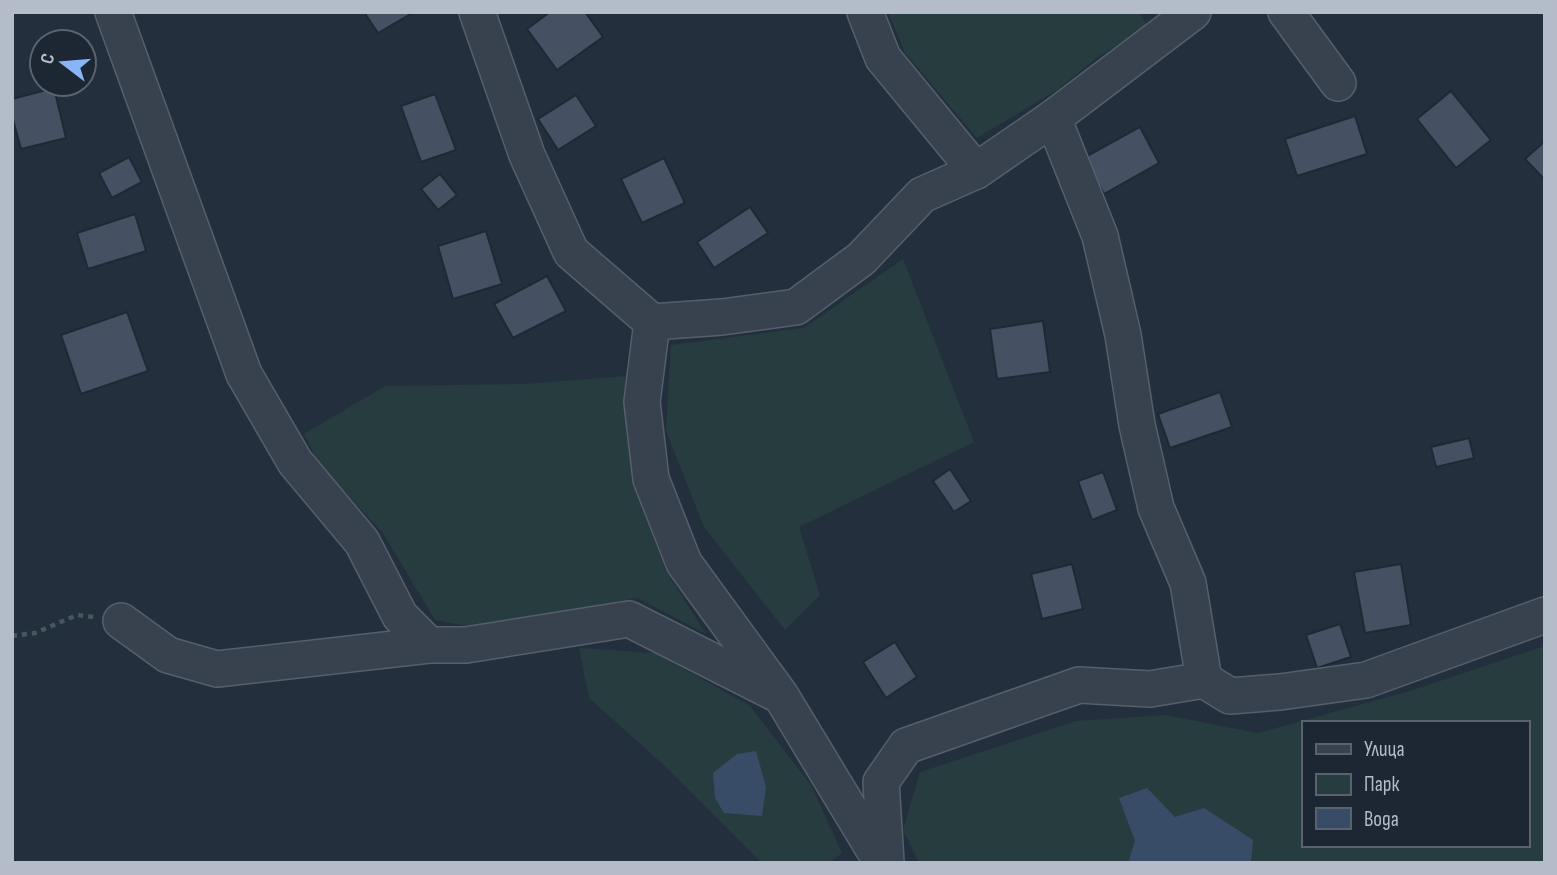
<svg xmlns="http://www.w3.org/2000/svg" width="1557" height="875" font-family="'Sofia Sans Condensed',sans-serif">
<style>
.green{fill:#263c3f;fill-rule:evenodd}
.water{fill:#394c67}
.building{fill:#455162;stroke:#1f2835;stroke-width:2}
.lines{fill:none;stroke-linecap:round;stroke-linejoin:round}
.minor-casing{stroke:#565f6c;stroke-width:38}
.path{stroke:#44595c;stroke-width:4.5;stroke-dasharray:5 5;stroke-linecap:butt}
.minor{stroke:#38414e;stroke-width:35}
</style>
<rect width="100%" height="100%" fill="#242f3e"/>
<g class="green">
<polygon points="888,12 1139,12 1148,27 1099,56 1057,90 977,138 905,53"/>
<polygon points="903,259 974,442 799,527 820,595 785,630 704,527 666,431 671,345 804,328"/>
<polygon points="627,376 635,490 666,571 706,634 638,598 472,627 435,620 383,533 320,465 304,434 385,386 524,384"/>
<path d="M1545,646v217h-626l-16,-33 17,-58 156,-51 89,-6 93,18 152,-42zM1303,723h224v122h-224z"/>
<polygon points="579,648 655,653 749,705 811,785 842,853 829,863 762,863 665,766 589,698"/>
</g>
<g class="water">
<polygon points="756,751 766,787 762,816 724,813 715,798 713,773 737,754"/>
<polygon points="1147,788 1175,817 1204,808 1253,840 1251,863 1128,863 1135,841 1119,798"/>
</g>
<g class="building">
<polygon points="364,12 414,12 378,33"/>
<polygon points="550,12 585,12 603,37 557,70 527,29"/>
<polygon points="54,88 66,138 21,149 12,116 12,99"/>
<polygon points="1451,91 1491,140 1456,168 1417,119"/>
<polygon points="435,94 456,150 421,162 401,106"/>
<polygon points="576,95 596,126 558,150 538,119"/>
<polygon points="1355,116 1367,154 1297,176 1285,139"/>
<polygon points="1140,127 1159,163 1104,194 1084,158"/>
<polygon points="1545,141 1545,180 1525,159"/>
<polygon points="129,157 142,182 112,198 99,173"/>
<polygon points="664,158 685,203 642,223 621,179"/>
<polygon points="440,174 457,195 438,210 421,189"/>
<polygon points="750,207 768,233 714,268 697,242"/>
<polygon points="135,214 146,251 88,269 77,233"/>
<polygon points="486,231 502,284 453,299 438,246"/>
<polygon points="547,276 566,311 513,338 494,304"/>
<polygon points="127,312 148,371 81,394 61,335"/>
<polygon points="1043,321 1050,372 997,379 990,329"/>
<polygon points="1220,392 1232,427 1170,448 1158,414"/>
<polygon points="1469,438 1474,458 1436,467 1431,447"/>
<polygon points="950,469 971,501 954,512 933,481"/>
<polygon points="1103,472 1117,510 1092,520 1078,481"/>
<polygon points="1072,564 1083,609 1042,619 1031,574"/>
<polygon points="1401,564 1411,625 1365,633 1354,572"/>
<polygon points="1340,624 1351,657 1317,668 1306,635"/>
<polygon points="895,642 917,677 886,698 863,662"/>
</g>
<g class="lines">
<g class="minor-casing">
<g id="minor">
<polyline points="113,12 244,374 295,462 362,542 400,616 429,645"/>
<polyline points="477,12 527,155 571,252 652,322 642,402 651,479 684,563 781,696 882,863"/>
<polyline points="865,12 883,58 976,171"/>
<polyline points="1286,12 1338,83"/>
<polyline points="1053,118 1100,236 1123,335 1137,425 1156,508 1188,583 1204,680"/>
<polyline points="652,322 722,317 796,307 861,259 922,195 976,171 1053,118 1193,12"/>
<polyline points="121,621 168,655 217,669 429,645 466,645 629,619 775,693"/>
<polyline points="886,862 881,782 906,746 1079,685 1150,689 1204,680 1230,696 1280,692 1366,680 1545,615"/>
</g>
</g>
<polyline class="path" points="12,636 35,633 77,615 93,617"/>
<use href="#minor" class="minor"/>
</g>
<rect width="1557" height="875" fill="none" stroke="#b4bcc9" stroke-width="28"/>
<rect x="1302" y="721" width="228" height="126" fill="#1d2633" stroke="#59626f" stroke-width="2"/>
<rect x="1316" y="744" width="35" height="10" fill="#38414e" stroke="#59626f" stroke-width="2"/>
<text x="1364" y="756" font-size="21" fill="#b4bcc9">Улица</text>
<rect x="1316" y="774" width="35" height="21" fill="#263c3f" stroke="#59626f" stroke-width="2"/>
<text x="1364" y="791" font-size="21" fill="#b4bcc9">Парк</text>
<rect x="1316" y="808" width="35" height="21" fill="#394c67" stroke="#59626f" stroke-width="2"/>
<text x="1364" y="826" font-size="21" fill="#b4bcc9">Вода</text>
<g transform="translate(63 63) rotate(286)"><circle r="33" fill="#1d2633" stroke="#59626f" stroke-width="2"/>
<path d="M0-5L12 26L0 18L-12 26Z" fill="#8ab4f8"/>
<text y="-10" font-size="19" font-weight="bold" text-anchor="middle" fill="#b4bcc9">С</text>
</g>
</svg>
